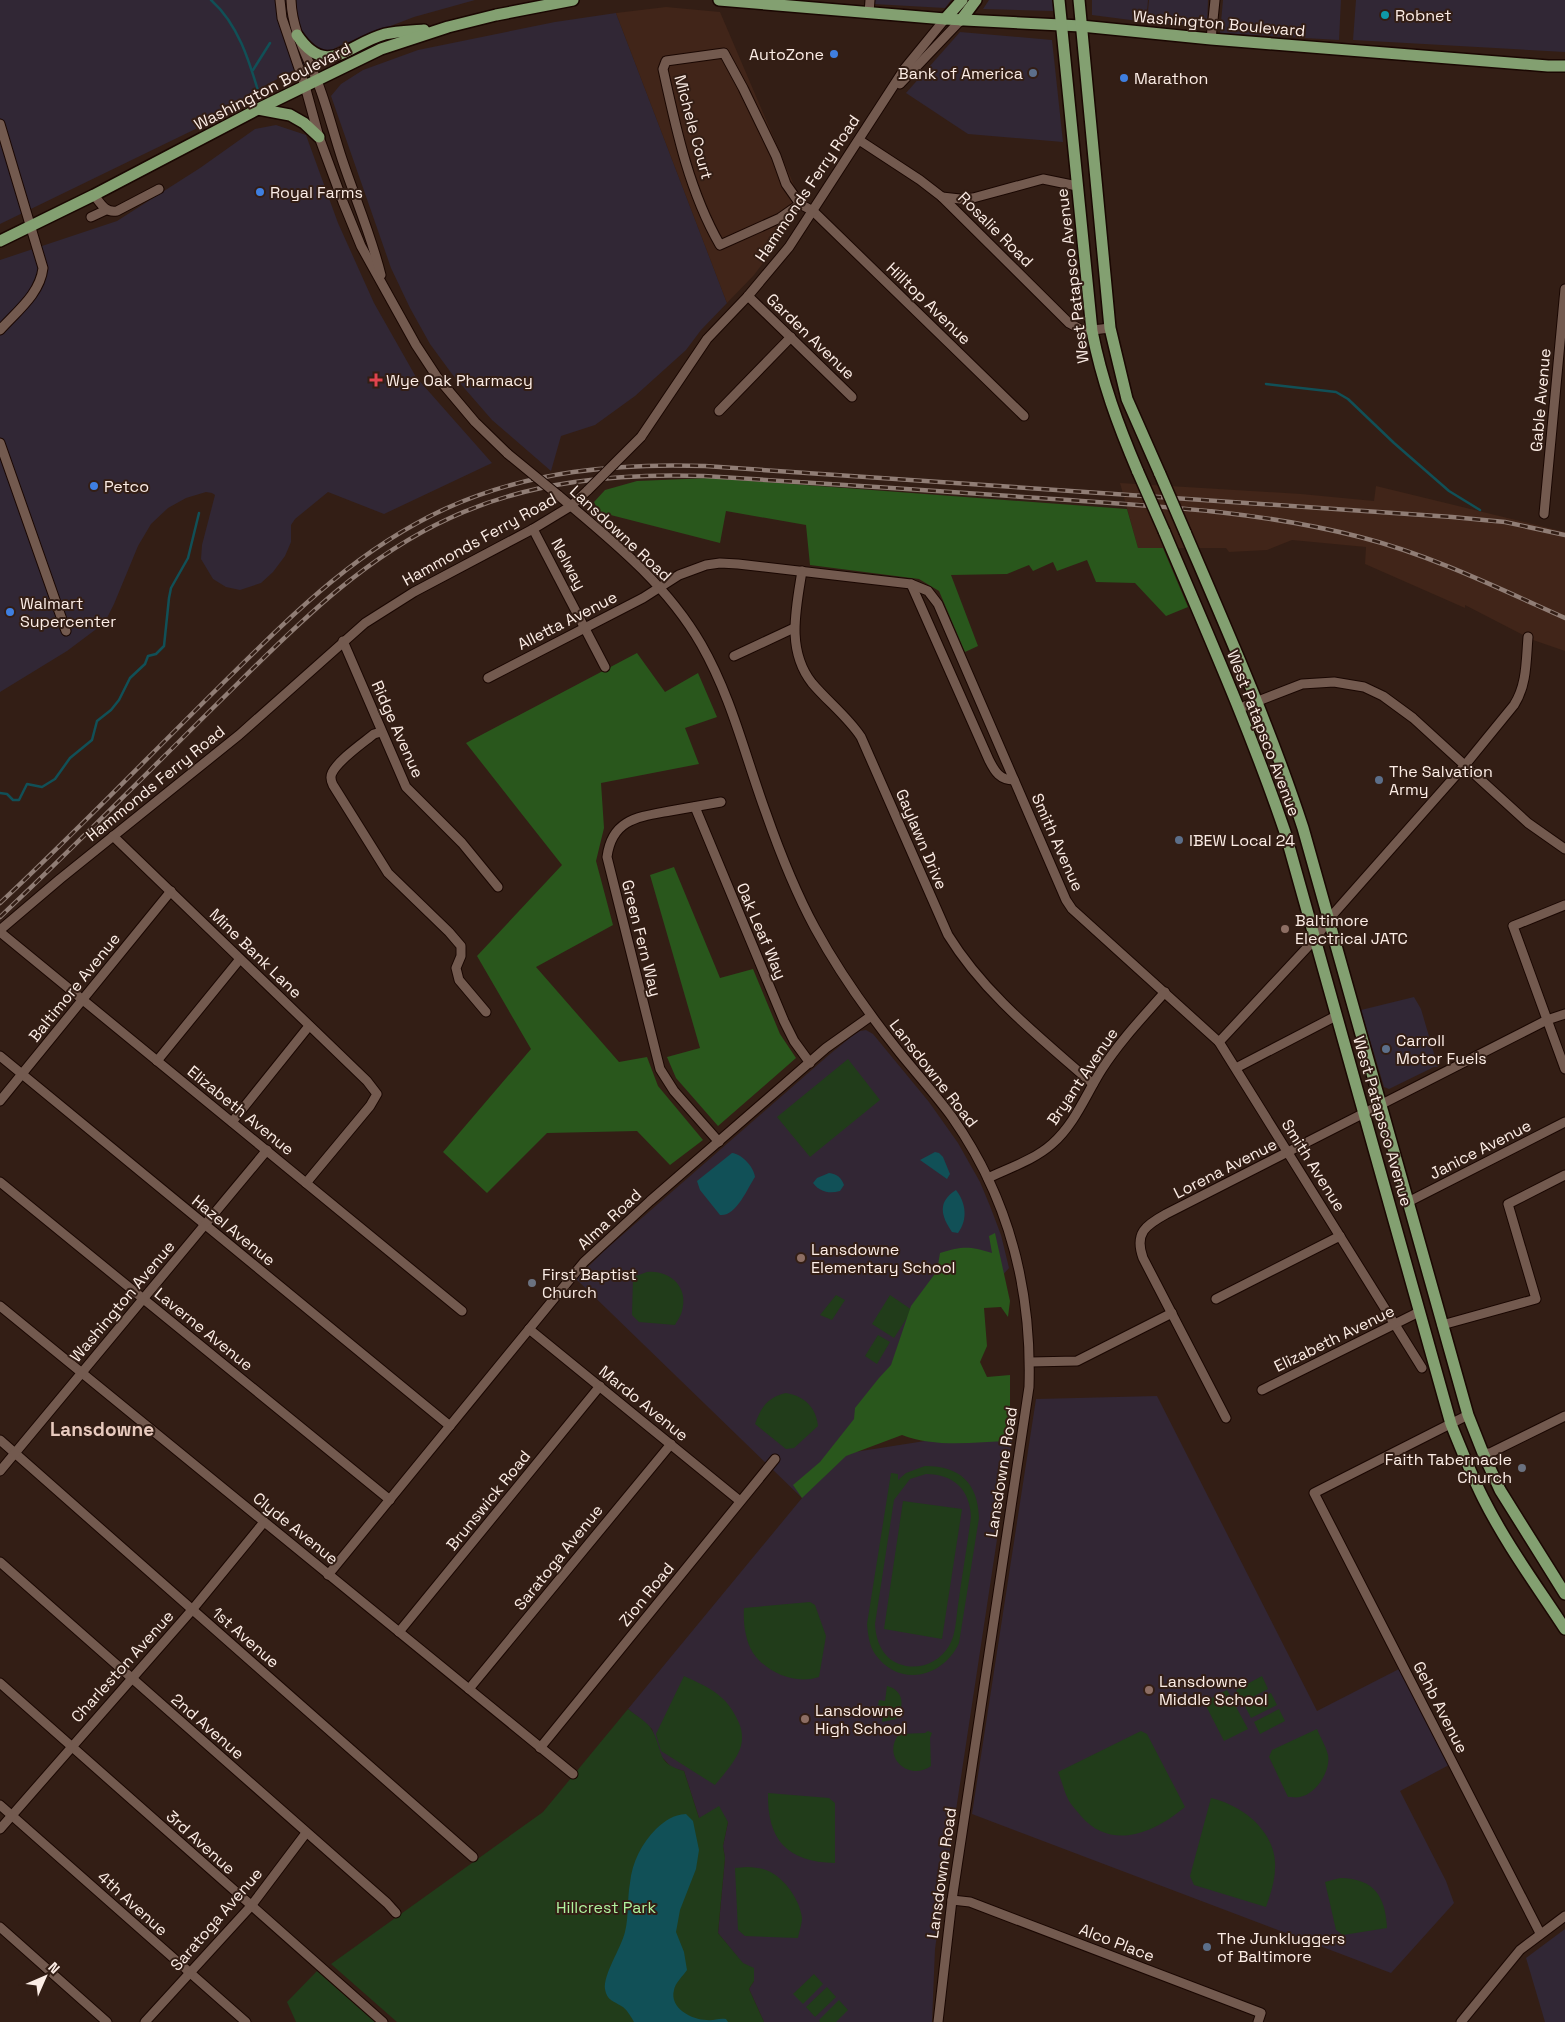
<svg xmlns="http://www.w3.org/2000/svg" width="1565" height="2022" font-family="'Space Grotesk',sans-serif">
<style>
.commercial{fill:#312735}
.built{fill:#412519}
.education{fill:#322634}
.green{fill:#213c1a;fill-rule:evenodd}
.forest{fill:#29571c}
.water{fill:#115057}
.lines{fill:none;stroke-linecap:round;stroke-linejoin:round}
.stream{stroke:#115057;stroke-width:2.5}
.minor-casing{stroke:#1a0702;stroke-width:11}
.major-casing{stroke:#1a0702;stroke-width:14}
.minor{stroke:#735a4f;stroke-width:9}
.major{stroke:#83a071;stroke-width:11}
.rail-casing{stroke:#907d75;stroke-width:4.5}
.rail{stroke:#331e15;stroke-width:2.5;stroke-dasharray:8;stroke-linecap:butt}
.minor-bridge-casing{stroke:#1a0702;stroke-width:11;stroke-linecap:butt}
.major-bridge-casing{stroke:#1a0702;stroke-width:14;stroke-linecap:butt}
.minor-bridge{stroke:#735a4f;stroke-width:9}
.major-bridge{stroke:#83a071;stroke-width:11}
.culture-dot{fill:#0f9aa8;stroke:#331e15;stroke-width:2}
.shop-dot{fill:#3f7fe0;stroke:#331e15;stroke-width:2}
.service-dot{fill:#5c6f8a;stroke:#331e15;stroke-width:2}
.health-dot{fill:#e0444e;stroke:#331e15;stroke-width:2}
.education-dot{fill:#8d6e63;stroke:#331e15;stroke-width:2}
.worship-dot{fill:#6b7280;stroke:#331e15;stroke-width:2}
.labels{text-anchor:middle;stroke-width:4;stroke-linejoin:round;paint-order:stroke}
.poi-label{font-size:16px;fill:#fcede6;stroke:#331e15;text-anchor:start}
.street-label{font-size:16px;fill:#fcede6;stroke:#331e15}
.park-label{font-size:16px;fill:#b0f49f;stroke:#331e15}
.quarter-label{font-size:19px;font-weight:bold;fill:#e8cabe;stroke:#331e15}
</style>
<rect width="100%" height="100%" fill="#331e15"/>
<g class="commercial">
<polygon points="0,0 475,0 414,17 341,45 253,92 249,103 0,224"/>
<polygon points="873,0 951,0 945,8 873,4"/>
<polygon points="989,0 1053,0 1053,11 983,9"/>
<polygon points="1092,0 1148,0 1146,22 1092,15"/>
<polygon points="1149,0 1208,0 1207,27 1147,22"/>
<polygon points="1223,0 1341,0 1339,40 1220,33"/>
<polygon points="1356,0 1565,0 1565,52 1353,40"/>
<polygon points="616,13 727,303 701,330 686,350 635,396 595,425 561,436 551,471 492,420 452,374 430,344 410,308 391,268 331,96 341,84 363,70 418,50 555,22"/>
<polygon points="960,32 1052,40 1063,142 968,134 906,93"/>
<polygon points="276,125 306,135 338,223 374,303 416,377 492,463 384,514 328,492 295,519 291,525 291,542 285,556 273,572 261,583 240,590 226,587 213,579 201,559 202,545 215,495 212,493 206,492 186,498 168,508 151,524 138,546 114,604 107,618 95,630 67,651 0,692 0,260 117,221 200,168 255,129"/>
<polygon points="1414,997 1421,1009 1438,1067 1434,1067 1389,1089 1384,1087 1361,1010"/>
<polygon points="1565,1929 1565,2022 1545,2022 1526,1958"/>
</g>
<g class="built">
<polygon points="666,7 720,12 802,204 773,250 754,275 727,303 616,13"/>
<polygon points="1120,483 1301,494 1374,501 1376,486 1565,532 1565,651 1533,640 1465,605 1465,608 1365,564 1366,547 1292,540 1267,550 1229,552 1226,548 1138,548"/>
</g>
<g class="education">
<polygon points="866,1030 873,1034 929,1102 958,1143 980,1182 990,1206 1001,1235 1009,1268 842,1454 1014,1427 935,1949 932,2022 764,2022 749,1989 754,1981 743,1964 718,1933 725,1858 723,1846 728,1822 699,1818 684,1771 672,1768 660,1755 652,1729 628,1709 802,1498 576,1279 604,1251 830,1054 851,1037 860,1031"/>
<polygon points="1157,1396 1317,1711 1399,1669 1449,1765 1400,1791 1446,1881 1454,1903 1391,1973 972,1814 1036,1399"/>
</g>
<g class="green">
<polygon points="848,1059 880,1100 810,1157 777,1117"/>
<path d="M647,1272c23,-2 42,15 35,39 -1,5 -5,10 -7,14l-36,-3 -7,-7 1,-38z"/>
<polygon points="836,1295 845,1300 832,1320 820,1315"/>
<polygon points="890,1295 912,1310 894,1338 872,1324"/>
<polygon points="878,1335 890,1342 877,1364 865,1356"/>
<path d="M786,1393c18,3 30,14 32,33l-24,22 -8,1 -31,-25c6,-17 13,-27 31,-31z"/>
<path d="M925,1466c35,0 53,17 54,52l-20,125c-16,35 -60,45 -84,11 -6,-9 -7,-20 -8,-30l24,-151 7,1v6l8,-7zM926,1474c28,0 44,16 45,43 -4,30 -9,59 -13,88 -2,13 -2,30 -9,41 -10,17 -31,25 -50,18 -17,-7 -23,-23 -24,-40l19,-124 16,-21z"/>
<polygon points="903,1501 962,1509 942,1639 884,1629"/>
<path d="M810,1602l5,3 11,31 -7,41c-24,8 -52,-4 -66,-24 -8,-13 -10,-31 -9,-45z"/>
<path d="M684,1676c26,12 43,19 55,47 3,7 4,15 2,23 -4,14 -17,28 -26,39l-54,-34 -5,-17z"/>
<polygon points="1262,1676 1268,1689 1243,1702 1236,1690"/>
<path d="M887,1686c17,4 18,21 9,33l-14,3 2,-15 -6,-2 1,-5 6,1z"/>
<polygon points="1227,1690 1248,1729 1224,1741 1204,1702"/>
<polygon points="1271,1693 1277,1705 1251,1718 1245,1706"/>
<path d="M628,1709c7,6 20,13 24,21 12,21 3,33 32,41l15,47 20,-12 9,16 -5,24 2,12 -7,75 25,30 11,5v13l-5,8 15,33h-367l-66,-58 212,-152z"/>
<polygon points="1279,1709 1285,1721 1260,1734 1254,1722"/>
<path d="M1317,1729c3,8 9,17 11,26 3,16 -12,39 -28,42 -4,1 -9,0 -12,0l-19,-40 3,-7z"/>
<path d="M928,1731l4,2 -2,5 1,28c-22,16 -50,-9 -32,-32l26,-1z"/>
<path d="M1141,1731l6,3 38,73c-30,25 -73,45 -104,9 -4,-5 -9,-10 -12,-15 -5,-9 -7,-20 -11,-29z"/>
<path d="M768,1793l61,5 6,5v60c-48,-1 -68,-23 -67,-70z"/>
<path d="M1211,1798c30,7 62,31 64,64 1,16 -4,31 -9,45l-72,-22 -4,-9z"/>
<path d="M747,1867c6,0 11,1 16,2 19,5 37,30 39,49 0,6 -3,14 -4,20l-53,-2 -7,-6 -3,-62z"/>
<path d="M1340,1878c35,1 45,18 47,50l-44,7 -7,-5 -11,-48z"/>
<polygon points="317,1971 375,2022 296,2022 287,2002"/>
<polygon points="814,1974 823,1984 803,2004 793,1994"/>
<polygon points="827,1987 836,1997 815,2017 806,2007"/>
<polygon points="839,2000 848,2010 836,2022 820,2022 819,2020"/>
</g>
<g class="forest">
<polygon points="710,478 1127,509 1138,548 1163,548 1188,607 1166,616 1135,583 1096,582 1087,560 1057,571 1053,562 1033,571 1029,565 1007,574 951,575 978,646 965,652 939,591 919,579 810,565 806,525 726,511 720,543 599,512 594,502 605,490 637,481"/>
<polygon points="637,653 665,692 698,673 717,717 685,728 699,764 601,783 604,828 596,861 613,925 536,967 619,1062 647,1057 658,1086 703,1140 670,1165 637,1131 547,1133 487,1193 443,1152 531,1049 477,956 562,865 466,743"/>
<polygon points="674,867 720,978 753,969 780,1034 796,1058 718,1126 676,1078 667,1057 700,1048 650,875"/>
<path d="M995,1233l15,68 -2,16 -7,-10 -17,1 3,38 -7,16 7,15 23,-2v66c-35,1 -75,7 -108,-6l-56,21 -44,42 -9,-13 27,-23 34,-43 1,-11 24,-30 12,-13 20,-59 26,-35 3,-18c23,-7 29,-7 52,0l-3,-17z"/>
</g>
<g class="water">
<polygon points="935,1152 939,1153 943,1157 950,1174 947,1179 920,1160"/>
<path d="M732,1153c10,1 22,14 23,24 -8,12 -19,40 -35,38l-20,-25 -3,-9z"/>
<path d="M829,1173c8,1 12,4 15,12l-4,6c-11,3 -20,1 -27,-8l4,-5z"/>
<path d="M956,1190c10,13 12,29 2,43l-6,-1c-11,-16 -15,-30 4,-42z"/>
<path d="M686,1814l7,7 6,29 -3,19 -16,41 -4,22 8,20 3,18c-4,6 -12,13 -13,20 -5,18 18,30 33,30 7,1 10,-2 19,-1l2,3h-94c-3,-5 -6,-11 -11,-15 -9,-6 -16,-6 -18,-18 -2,-14 16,-41 20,-57 4,-16 2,-33 5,-49 2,-21 12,-40 26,-54 10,-9 17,-14 30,-15z"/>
</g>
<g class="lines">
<g class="stream">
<path d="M211,0c27,24 38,60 48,94"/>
<polyline points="253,70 270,43"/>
<polyline points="1266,384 1336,392 1348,399 1394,443 1449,491 1480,510"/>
<polyline points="0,793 7,794 13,800 19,800 27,784 42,787 55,779 70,758 92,740 97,721 111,710 119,700 130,678 145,664 148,656 156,654 164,646 169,598 171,588 188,558 199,513"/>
</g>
<g class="minor-casing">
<g id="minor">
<polyline points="280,0 282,18 305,86 319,137 343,202 361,246 416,345 437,377 475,422 508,454"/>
<path d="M291,0c1,31 17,58 28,86 9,24 15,49 23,73 13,39 29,76 39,116"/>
<polyline points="869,13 870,0"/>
<polyline points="1211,39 1215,0"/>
<polyline points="900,84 961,20"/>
<path d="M0,124l43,144c-3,26 -26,43 -43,62"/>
<polyline points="859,140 920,180 942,197 1069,323 1084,331 1110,328"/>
<path d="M94,195c7,9 11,18 23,16l42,-22"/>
<polyline points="942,197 960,199 973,198 1043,179 1077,186"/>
<path d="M800,204l-14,-20 -10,-28 -33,-68 -19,-35 -58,8 -3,8c13,60 26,122 57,176l60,-27 20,-14 13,7 211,205"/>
<polyline points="91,217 106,210"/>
<polyline points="748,296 852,397"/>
<polyline points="719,411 791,337"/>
<polyline points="641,437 707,339 748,296 789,247 905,68 945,19"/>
<polyline points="0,443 66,631"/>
<path d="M558,495c52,44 108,88 143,149 31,54 44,112 65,169 14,40 29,78 49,115 24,44 53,85 85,125 17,21 36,42 52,64 57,81 80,172 77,270l-77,513 -14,122"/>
<polyline points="1544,514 1565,289"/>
<polyline points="533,529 605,667"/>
<path d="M802,571c-6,38 -16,79 10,112 16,19 35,33 49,54l87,198c37,60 93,103 145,149"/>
<path d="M911,584l78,176c6,12 11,20 25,20"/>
<polyline points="343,641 406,787 462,843 498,887"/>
<polyline points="734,656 794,628"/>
<polyline points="488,678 643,598 679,575 706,565 720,563 738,564 911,584 928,591 938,604 1066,900 1072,909 1219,1042 1422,1368"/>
<polyline points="1240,708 1302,684 1334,682 1364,687 1383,696 1413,718 1528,823 1565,849"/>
<path d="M381,732l-7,2c-11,9 -36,26 -42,39 -2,4 -1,8 1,12l55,88 61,59 12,14v10l-5,12 3,12 27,32"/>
<polyline points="695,807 784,1021 794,1041 810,1063"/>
<polyline points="113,836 367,1081 377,1094 370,1106 306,1183"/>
<polyline points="1565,905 1513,926 1565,1069"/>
<polyline points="0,930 60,879 239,735 365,623 414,592 533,529 571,506 588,490"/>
<polyline points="0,932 462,1311"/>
<path d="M1219,1042l97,-104 12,-18 137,-155 49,-60c13,-20 12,-44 14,-68"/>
<polyline points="0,1056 450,1426"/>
<polyline points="157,1061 240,959"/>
<polyline points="1236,1068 1336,1016"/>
<polyline points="0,1101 171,891"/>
<polyline points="232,1122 309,1026"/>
<path d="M719,1142l-45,-51 -14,-22 -53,-212c5,-38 31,-40 63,-46 17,-3 34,-6 51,-9"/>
<path d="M988,1178c21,-10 46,-18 64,-34 23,-20 34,-50 50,-75 18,-28 41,-52 63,-77"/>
<polyline points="0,1182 390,1500"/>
<polyline points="1408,1202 1565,1122"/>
<polyline points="1216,1299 1340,1236"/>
<polyline points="0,1306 573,1774"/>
<polyline points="1442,1325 1536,1299 1508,1204 1565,1175"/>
<polyline points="529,1329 740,1501"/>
<polyline points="1030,1362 1077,1361 1172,1313"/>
<polyline points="1262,1390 1419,1312"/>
<polyline points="1468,1415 1314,1493 1540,1933"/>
<path d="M1226,1418l-83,-160c-9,-25 3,-33 23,-44l381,-194 18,-6"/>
<polyline points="0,1440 473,1857"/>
<polyline points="1483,1453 1490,1453 1565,1416"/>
<polyline points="0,1471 267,1150"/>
<polyline points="0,1562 387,1903 396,1913"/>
<polyline points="328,1575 584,1262 650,1201 826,1048 871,1016"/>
<polyline points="399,1632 600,1386"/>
<polyline points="0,1683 383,2022"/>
<polyline points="469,1689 671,1444"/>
<polyline points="540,1748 775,1459"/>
<polyline points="0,1805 246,2022"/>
<polyline points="0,1829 192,1610 264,1522"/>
<polyline points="952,1900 970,1902 1261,2013 1258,2022"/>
<polyline points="0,1927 107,2022"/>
<polyline points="145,2022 251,1906 306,1833"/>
<polyline points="1461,2022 1520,1950 1565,1916"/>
</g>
</g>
<g class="major-casing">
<g id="major">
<polyline points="719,0 945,19 1081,26 1211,39 1548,66 1565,66"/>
<path d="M1059,0l33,331c10,51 26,94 46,141"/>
<polyline points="1079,0 1110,328 1127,399 1160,474"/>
<polyline points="945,19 962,0"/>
<polyline points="961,20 976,0"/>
<path d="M297,35c30,44 51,9 88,-1 12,-3 27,-3 39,-4"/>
<polyline points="258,109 290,115 304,123 319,137"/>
<polyline points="0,241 94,195 258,109 381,49 448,27 496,15 573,0"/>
<path d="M1164,531c42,99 86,198 121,301l166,592c10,25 20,50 32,74 23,46 54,88 82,131"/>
<path d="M1185,532c42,98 85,195 118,296l165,587 15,38 17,37 65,104"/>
</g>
</g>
<use href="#minor" class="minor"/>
<use href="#major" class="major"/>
<g class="rail-casing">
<g id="rail">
<path d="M0,903c75,-70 146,-144 219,-216 71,-70 136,-137 228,-179 82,-37 169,-45 258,-42l747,51 53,5 60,13"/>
<path d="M0,917c75,-71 147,-144 220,-216 71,-70 138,-141 230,-183 80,-37 167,-45 254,-42 116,7 233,15 349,23 102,7 207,12 307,38 71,18 138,51 205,81"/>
</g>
</g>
<use href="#rail" class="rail"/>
<g class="minor-bridge-casing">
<g id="minor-bridge">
<polyline points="508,454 558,495"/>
<polyline points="588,490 641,437"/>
</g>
</g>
<g class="major-bridge-casing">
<g id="major-bridge">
<polyline points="1138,472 1164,531"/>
<polyline points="1160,474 1185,532"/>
</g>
</g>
<use href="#minor-bridge" class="minor-bridge"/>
<use href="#major-bridge" class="major-bridge"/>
</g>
<circle class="culture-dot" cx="1385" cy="15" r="5"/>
<g class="shop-dot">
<circle cx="834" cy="54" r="5"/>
<circle cx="1124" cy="78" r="5"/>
<circle cx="260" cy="192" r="5"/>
<circle cx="94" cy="486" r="5"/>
<circle cx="10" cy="612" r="5"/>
</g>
<g class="service-dot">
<circle cx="1033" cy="73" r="5"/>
<circle cx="1379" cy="780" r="5"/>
<circle cx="1179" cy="840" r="5"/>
<circle cx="1386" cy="1049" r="5"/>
<circle cx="1207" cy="1947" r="5"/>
</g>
<path class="health-dot" d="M373.5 372.5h5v5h5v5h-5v5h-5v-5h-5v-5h5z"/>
<g class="education-dot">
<circle cx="1285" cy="929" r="5"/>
<circle cx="801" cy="1258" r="5"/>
<circle cx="1149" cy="1690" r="5"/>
<circle cx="805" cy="1719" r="5"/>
</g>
<g class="worship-dot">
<circle cx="532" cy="1283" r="5"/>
<circle cx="1522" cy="1468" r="5"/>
</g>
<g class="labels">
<g class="poi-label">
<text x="1395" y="21">Robnet</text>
<text x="824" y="60" text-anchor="end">AutoZone</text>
<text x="1023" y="79" text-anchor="end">Bank of America</text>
<text x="1134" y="84">Marathon</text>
<text x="270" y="198">Royal Farms</text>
<text x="386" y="386">Wye Oak Pharmacy</text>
<text x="104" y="492">Petco</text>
<text x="20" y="609">Walmart<tspan x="20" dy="18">Supercenter</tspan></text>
<text x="1389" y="777">The Salvation<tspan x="1389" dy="18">Army</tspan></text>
<text x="1189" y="846">IBEW Local 24</text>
<text x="1295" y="926">Baltimore<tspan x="1295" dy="18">Electrical JATC</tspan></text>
<text x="1396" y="1046">Carroll<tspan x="1396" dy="18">Motor Fuels</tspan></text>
<text x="811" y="1255">Lansdowne<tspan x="811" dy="18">Elementary School</tspan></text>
<text x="542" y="1280">First Baptist<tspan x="542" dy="18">Church</tspan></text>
<text x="1512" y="1465" text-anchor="end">Faith Tabernacle<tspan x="1512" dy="18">Church</tspan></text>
<text x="1159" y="1687">Lansdowne<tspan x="1159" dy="18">Middle School</tspan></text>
<text x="815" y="1716">Lansdowne<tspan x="815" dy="18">High School</tspan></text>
<text x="1217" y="1944">The Junkluggers<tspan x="1217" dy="18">of Baltimore</tspan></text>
</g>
<g class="street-label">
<text transform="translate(1219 23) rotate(5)" y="6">Washington Boulevard</text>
<text transform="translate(272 86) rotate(-27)" y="6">Washington Boulevard</text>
<text transform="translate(694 127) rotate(75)" y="6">Michele Court</text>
<text transform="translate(807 188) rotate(-56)" y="6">Hammonds Ferry Road</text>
<text transform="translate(996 229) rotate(45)" y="6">Rosalie Road</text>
<text transform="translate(1072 276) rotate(-97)" y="6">West Patapsco Avenue</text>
<text transform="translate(929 303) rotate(44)" y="6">Hilltop Avenue</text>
<text transform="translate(811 336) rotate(44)" y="6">Garden Avenue</text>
<text transform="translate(1540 400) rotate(-85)" y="6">Gable Avenue</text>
<text transform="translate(621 533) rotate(43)" y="6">Lansdowne Road</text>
<text transform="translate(479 539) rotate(-29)" y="6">Hammonds Ferry Road</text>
<text transform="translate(569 564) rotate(62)" y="6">Nelway</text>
<text transform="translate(567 620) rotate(-27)" y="6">Alletta Avenue</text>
<text transform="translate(398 729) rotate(66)" y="6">Ridge Avenue</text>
<text transform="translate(1264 733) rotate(69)" y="6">West Patapsco Avenue</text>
<text transform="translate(155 783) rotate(-39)" y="6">Hammonds Ferry Road</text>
<text transform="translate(922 839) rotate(67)" y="6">Gaylawn Drive</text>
<text transform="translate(1058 842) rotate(66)" y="6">Smith Avenue</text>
<text transform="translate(762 931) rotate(67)" y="6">Oak Leaf Way</text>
<text transform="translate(642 938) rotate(76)" y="6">Green Fern Way</text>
<text transform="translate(256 953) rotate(44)" y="6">Mine Bank Lane</text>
<text transform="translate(74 987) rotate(-51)" y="6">Baltimore Avenue</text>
<text transform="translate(934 1073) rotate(52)" y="6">Lansdowne Road</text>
<text transform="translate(1082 1076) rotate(-56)" y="6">Bryant Avenue</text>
<text transform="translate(241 1110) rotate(39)" y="6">Elizabeth Avenue</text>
<text transform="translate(1383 1121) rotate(74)" y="6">West Patapsco Avenue</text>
<text transform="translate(1480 1149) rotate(-27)" y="6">Janice Avenue</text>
<text transform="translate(1314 1165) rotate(58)" y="6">Smith Avenue</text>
<text transform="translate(1225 1168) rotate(-27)" y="6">Lorena Avenue</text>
<text transform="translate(609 1219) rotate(-43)" y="6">Alma Road</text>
<text transform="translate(234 1230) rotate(39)" y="6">Hazel Avenue</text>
<text transform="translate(122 1301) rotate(-50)" y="6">Washington Avenue</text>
<text transform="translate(204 1329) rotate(39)" y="6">Laverne Avenue</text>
<text transform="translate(1334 1338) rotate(-26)" y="6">Elizabeth Avenue</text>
<text transform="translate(644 1403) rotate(39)" y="6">Mardo Avenue</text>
<text transform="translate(1001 1472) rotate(-81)" y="6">Lansdowne Road</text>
<text transform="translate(488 1500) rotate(-51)" y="6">Brunswick Road</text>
<text transform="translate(296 1528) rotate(39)" y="6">Clyde Avenue</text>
<text transform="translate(558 1557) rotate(-51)" y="6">Saratoga Avenue</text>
<text transform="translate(646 1594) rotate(-51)" y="6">Zion Road</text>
<text transform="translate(246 1637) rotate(41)" y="6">1st Avenue</text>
<text transform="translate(122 1666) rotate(-48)" y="6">Charleston Avenue</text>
<text transform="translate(1441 1707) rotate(63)" y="6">Gehb Avenue</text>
<text transform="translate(208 1726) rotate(41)" y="6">2nd Avenue</text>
<text transform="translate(201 1842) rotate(42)" y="6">3rd Avenue</text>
<text transform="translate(941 1873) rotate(-82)" y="6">Lansdowne Road</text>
<text transform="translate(133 1903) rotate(42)" y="6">4th Avenue</text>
<text transform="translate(216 1919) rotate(-49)" y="6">Saratoga Avenue</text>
<text transform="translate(1117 1942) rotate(21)" y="6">Alco Place</text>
</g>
<g class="park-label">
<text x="606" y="1913">Hillcrest Park</text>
</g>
<g class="quarter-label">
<text x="102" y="1436">Lansdowne</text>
</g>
</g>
<g transform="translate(45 1977) rotate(45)" stroke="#331e15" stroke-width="4" paint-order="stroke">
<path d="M0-4L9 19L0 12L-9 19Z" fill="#fcede6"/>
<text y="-8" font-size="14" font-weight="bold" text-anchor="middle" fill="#fcede6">N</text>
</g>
</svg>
